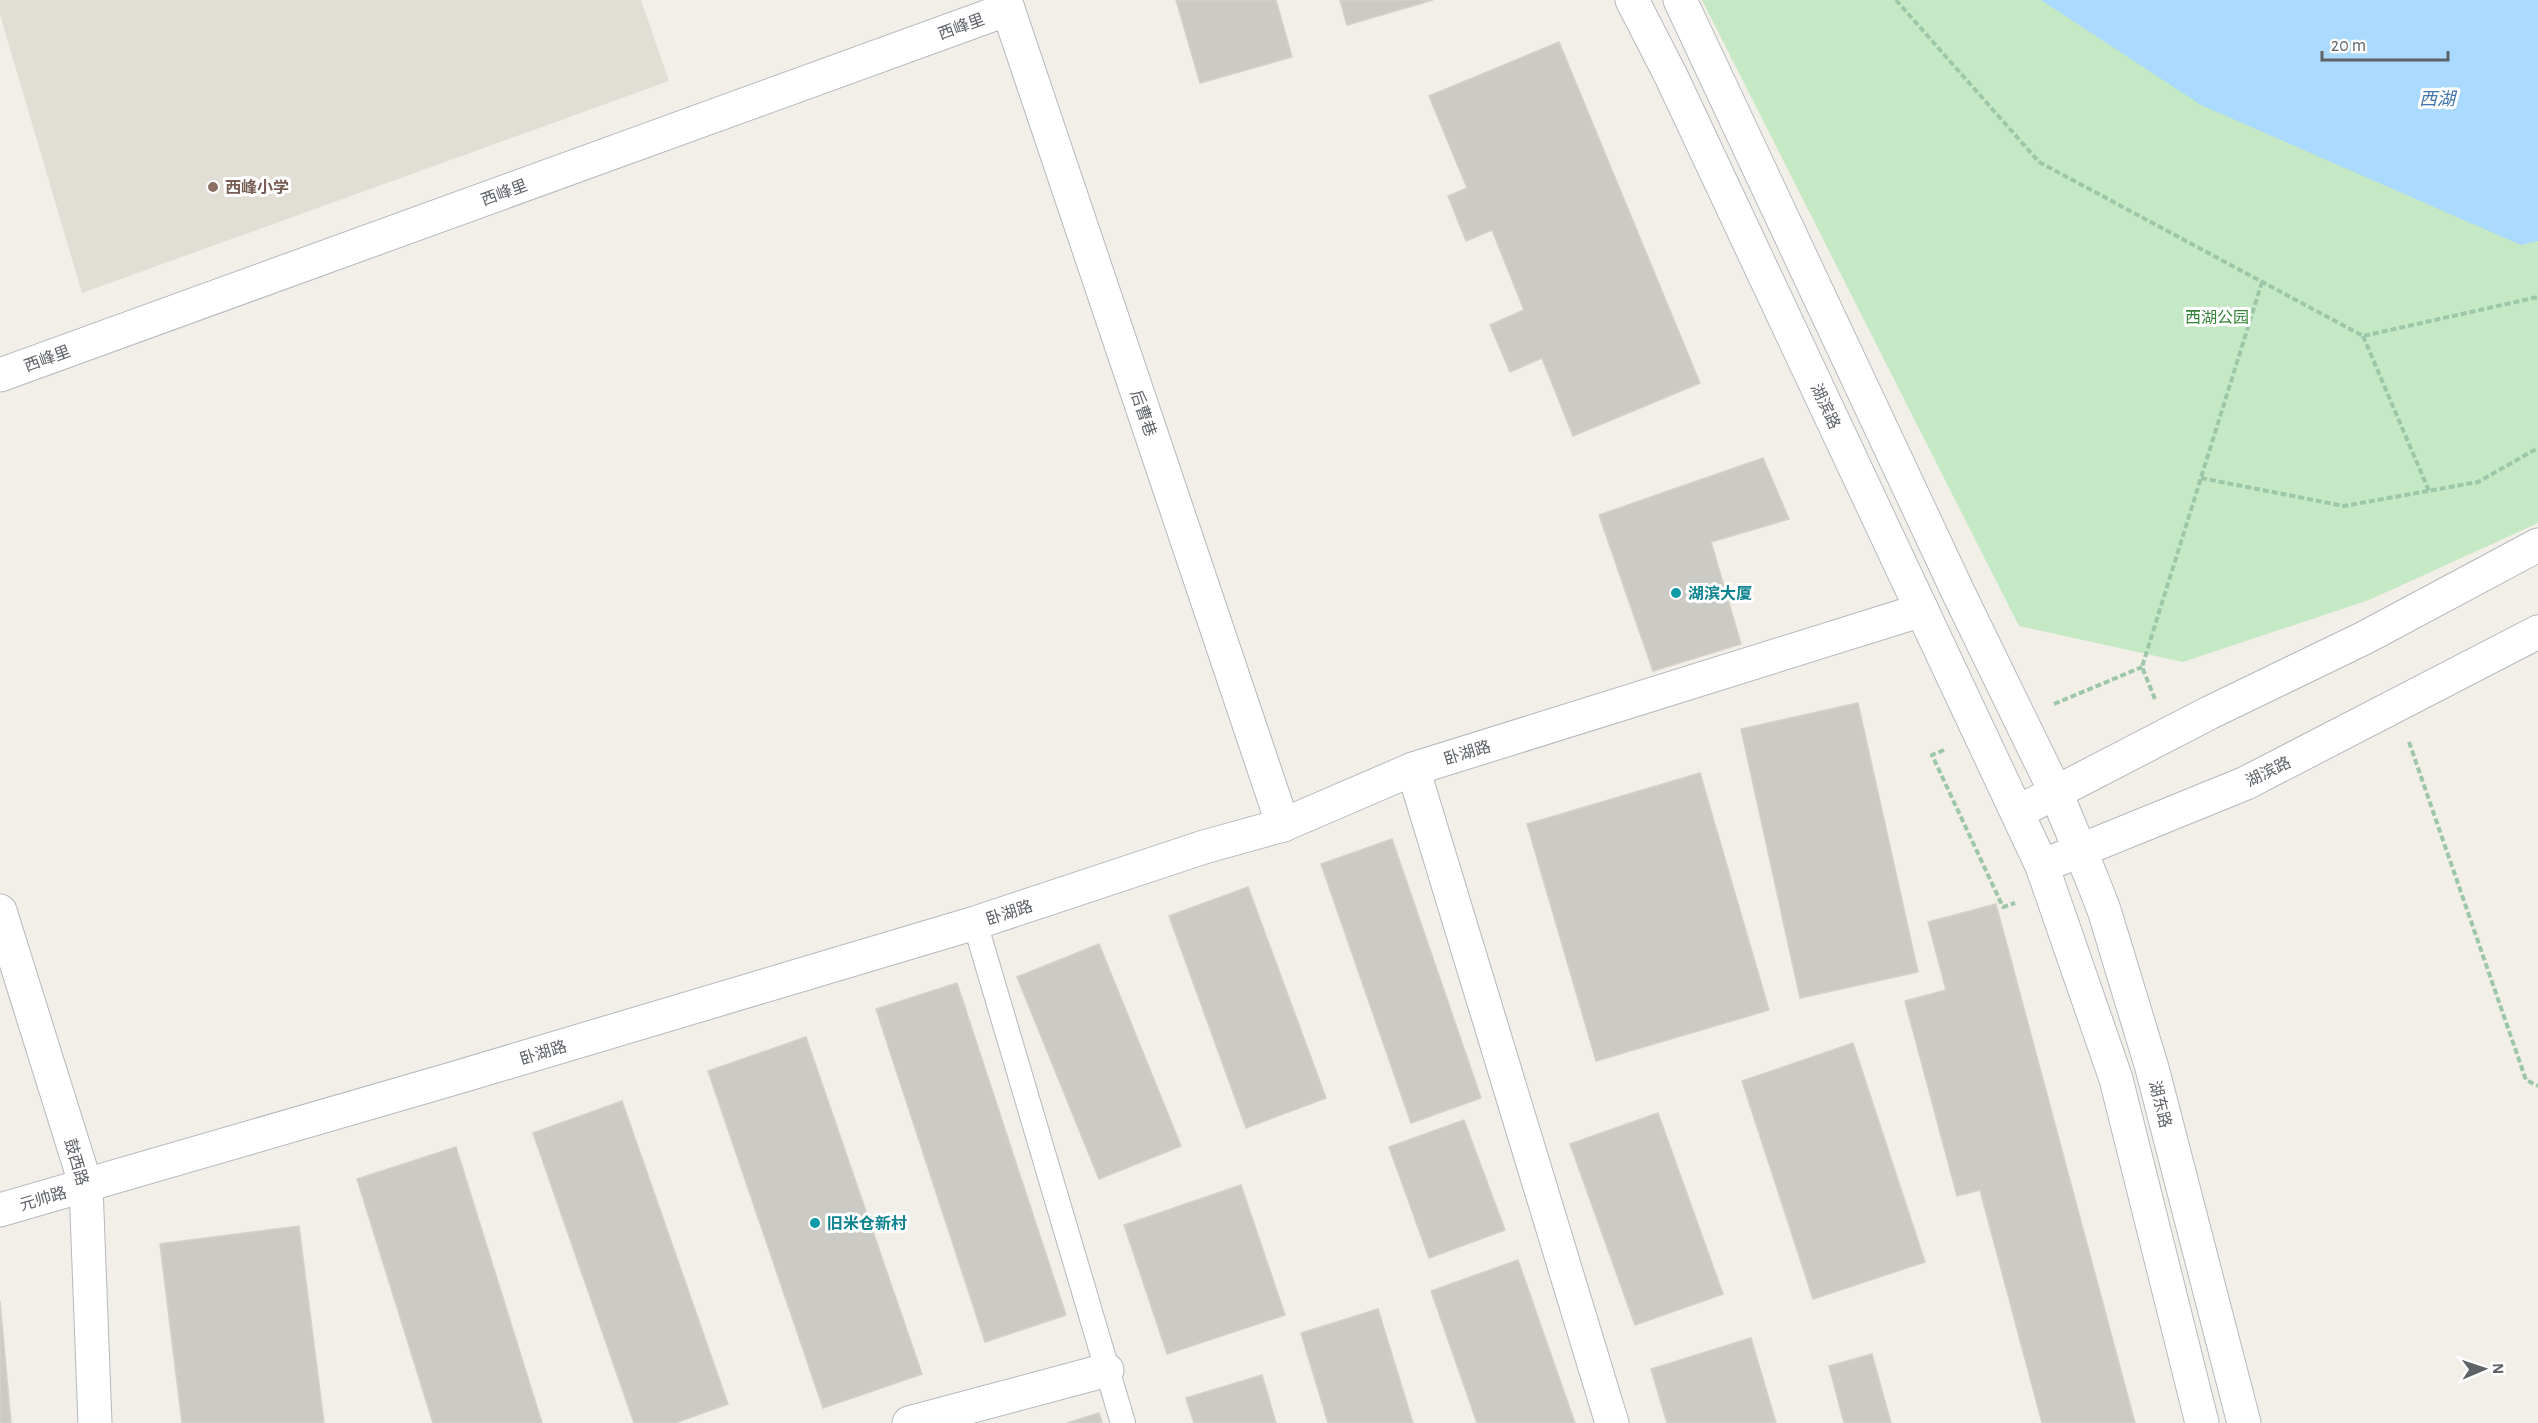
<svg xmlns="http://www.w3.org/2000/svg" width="2538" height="1423" font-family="'Alegreya Sans','Noto Sans SC',sans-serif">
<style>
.education{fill:#e1ded6}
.green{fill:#c5e8c5}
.water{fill:#aadaff}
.building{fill:#cccac5;stroke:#d6d1c6;stroke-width:1.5}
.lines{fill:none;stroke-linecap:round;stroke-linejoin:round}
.service-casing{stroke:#b5b8bc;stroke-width:26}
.minor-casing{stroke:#b5b8bc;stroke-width:35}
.tertiary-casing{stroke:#b5b8bc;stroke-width:35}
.secondary-casing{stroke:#b6babf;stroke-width:35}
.path{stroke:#9cc7a9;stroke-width:4;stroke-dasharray:6 3;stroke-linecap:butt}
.service{stroke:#fff;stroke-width:24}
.minor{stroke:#fff;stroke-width:33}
.tertiary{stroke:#fff;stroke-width:33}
.secondary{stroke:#fff;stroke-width:33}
.education-dot{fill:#8d6e63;stroke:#fff;stroke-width:2}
.culture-dot{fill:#0f9aa8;stroke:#fff;stroke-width:2}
.labels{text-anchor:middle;stroke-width:6;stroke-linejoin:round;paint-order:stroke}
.street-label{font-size:16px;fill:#5f6368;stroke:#fff}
.education-label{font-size:16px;font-weight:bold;fill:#785e54;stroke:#fff;text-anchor:start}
.park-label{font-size:16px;fill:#348238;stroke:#fff}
.culture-label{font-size:16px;font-weight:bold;fill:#0d838f;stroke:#fff;text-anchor:start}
.water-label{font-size:18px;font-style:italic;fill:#4174aa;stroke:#fff}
</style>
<rect width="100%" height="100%" fill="#f1efe8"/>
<polygon class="education" points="0,0 641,0 669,81 82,293 0,15"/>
<polygon class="green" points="1702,0 2538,0 2538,523 2369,600 2183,662 2019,626"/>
<polygon class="water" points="2041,0 2538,0 2538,241 2521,245 2201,105"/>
<g class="building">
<polygon points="1176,0 1276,0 1292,57 1200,83"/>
<polygon points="1340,0 1433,0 1347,25"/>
<polygon points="1559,42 1700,383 1573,436 1542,358 1510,372 1490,325 1524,310 1492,230 1466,241 1448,196 1467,188 1429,96"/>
<polygon points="1763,458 1789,519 1711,542 1741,644 1653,671 1599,515"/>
<polygon points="1858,703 1918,972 1800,998 1741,729"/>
<polygon points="1700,773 1769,1010 1596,1061 1527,824"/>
<polygon points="1392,839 1481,1098 1411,1123 1321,864"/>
<polygon points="1248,887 1326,1098 1246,1128 1169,916"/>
<polygon points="1996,904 2135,1423 2042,1423 1980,1190 1957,1196 1905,1001 1946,990 1928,922"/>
<polygon points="1099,944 1181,1146 1099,1179 1017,977"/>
<polygon points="957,983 1066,1315 985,1342 876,1009"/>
<polygon points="806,1037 922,1374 823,1408 708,1071"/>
<polygon points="1853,1043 1925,1262 1813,1299 1742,1081"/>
<polygon points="622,1101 728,1404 675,1423 634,1423 533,1133"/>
<polygon points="1658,1113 1723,1294 1635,1325 1570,1144"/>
<polygon points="1464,1120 1505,1230 1429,1258 1389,1147"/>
<polygon points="456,1147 542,1423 433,1423 357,1179"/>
<polygon points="1241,1185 1285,1315 1167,1354 1124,1225"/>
<polygon points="299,1226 324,1423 182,1423 160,1244"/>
<polygon points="1518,1260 1575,1423 1477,1423 1431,1291"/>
<polygon points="0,1301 11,1423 0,1423"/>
<polygon points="1378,1309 1413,1423 1328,1423 1301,1333"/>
<polygon points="1751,1338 1776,1423 1667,1423 1651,1369"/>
<polygon points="1872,1354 1891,1423 1844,1423 1829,1366"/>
<polygon points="1262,1375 1276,1423 1194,1423 1186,1398"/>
<polygon points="1099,1413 1102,1423 1067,1423"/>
</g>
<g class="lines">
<g class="service-casing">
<polyline id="service" points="975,923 1123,1423"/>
</g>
<g class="minor-casing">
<g id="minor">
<polyline points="1005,0 1283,825"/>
<polyline points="0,375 1008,9"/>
<polyline points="1413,769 1612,1423"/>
<polyline points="0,1210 455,1078 975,923 1204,847 1283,825 1413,769 1922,610"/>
<polyline points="909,1423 1107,1370"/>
</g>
</g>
<g class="tertiary-casing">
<g id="tertiary">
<polyline points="2018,812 2209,713 2364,638 2538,545"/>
<polyline points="2042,866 2246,783 2538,632"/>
<polyline points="0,911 86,1186 95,1423"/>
</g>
</g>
<g class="secondary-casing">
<g id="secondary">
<polyline points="1632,0 1671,76 2042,866 2116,1079 2202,1423"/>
<polyline points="1680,0 1959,594 2056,793 2092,879 2104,910 2152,1068 2244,1423"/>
</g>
</g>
<g class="path">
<polyline points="1896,0 2039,162 2363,336 2538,297"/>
<polyline points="2363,336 2429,491"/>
<polyline points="2201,478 2344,506 2478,482 2538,448"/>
<polyline points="2155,699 2142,667 2262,282"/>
<polyline points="2054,704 2142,667"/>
<polyline points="2409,742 2526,1080 2538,1086"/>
<polyline points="1944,750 1932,755 2003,907 2015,903"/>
</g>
<use href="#service" class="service"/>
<use href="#minor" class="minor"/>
<use href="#tertiary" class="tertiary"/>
<use href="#secondary" class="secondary"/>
</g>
<circle class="education-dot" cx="213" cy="187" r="6"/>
<g class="culture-dot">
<circle cx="1676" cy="593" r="6"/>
<circle cx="815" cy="1223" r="6"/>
</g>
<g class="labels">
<g class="street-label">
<text transform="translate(961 26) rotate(-20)" y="6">西峰里</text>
<text transform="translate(504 192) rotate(-20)" y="6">西峰里</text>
<text transform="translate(47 358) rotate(-20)" y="6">西峰里</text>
<text transform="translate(1826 406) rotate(65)" y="6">湖滨路</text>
<text transform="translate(1144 413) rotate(71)" y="6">后曹巷</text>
<text transform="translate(1467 752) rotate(-17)" y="6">卧湖路</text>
<text transform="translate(2268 771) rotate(-26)" y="6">湖滨路</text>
<text transform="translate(1009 912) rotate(-18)" y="6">卧湖路</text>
<text transform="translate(543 1052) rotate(-17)" y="6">卧湖路</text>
<text transform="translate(2161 1104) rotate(76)" y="6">湖东路</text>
<text transform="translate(77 1162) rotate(74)" y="6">鼓西路</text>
<text transform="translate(43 1198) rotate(-16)" y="6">元帅路</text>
</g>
<g class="education-label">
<text x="225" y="193">西峰小学</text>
</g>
<g class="park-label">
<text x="2217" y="323">西湖公园</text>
</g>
<g class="culture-label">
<text x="1688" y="599">湖滨大厦</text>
<text x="827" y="1229">旧米仓新村</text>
</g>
<g class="water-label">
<text x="2437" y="105">西湖</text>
</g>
</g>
<g transform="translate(2484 1369) rotate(88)" stroke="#ffffff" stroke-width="4.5" paint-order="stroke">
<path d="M0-4.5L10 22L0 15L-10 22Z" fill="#5f6368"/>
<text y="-9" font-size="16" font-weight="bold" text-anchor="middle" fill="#5f6368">N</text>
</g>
<path d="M2322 51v9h126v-9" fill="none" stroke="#5f6368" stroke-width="3"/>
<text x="2331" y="51" font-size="18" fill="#5f6368" stroke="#ffffff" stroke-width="4.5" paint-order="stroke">20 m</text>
</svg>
